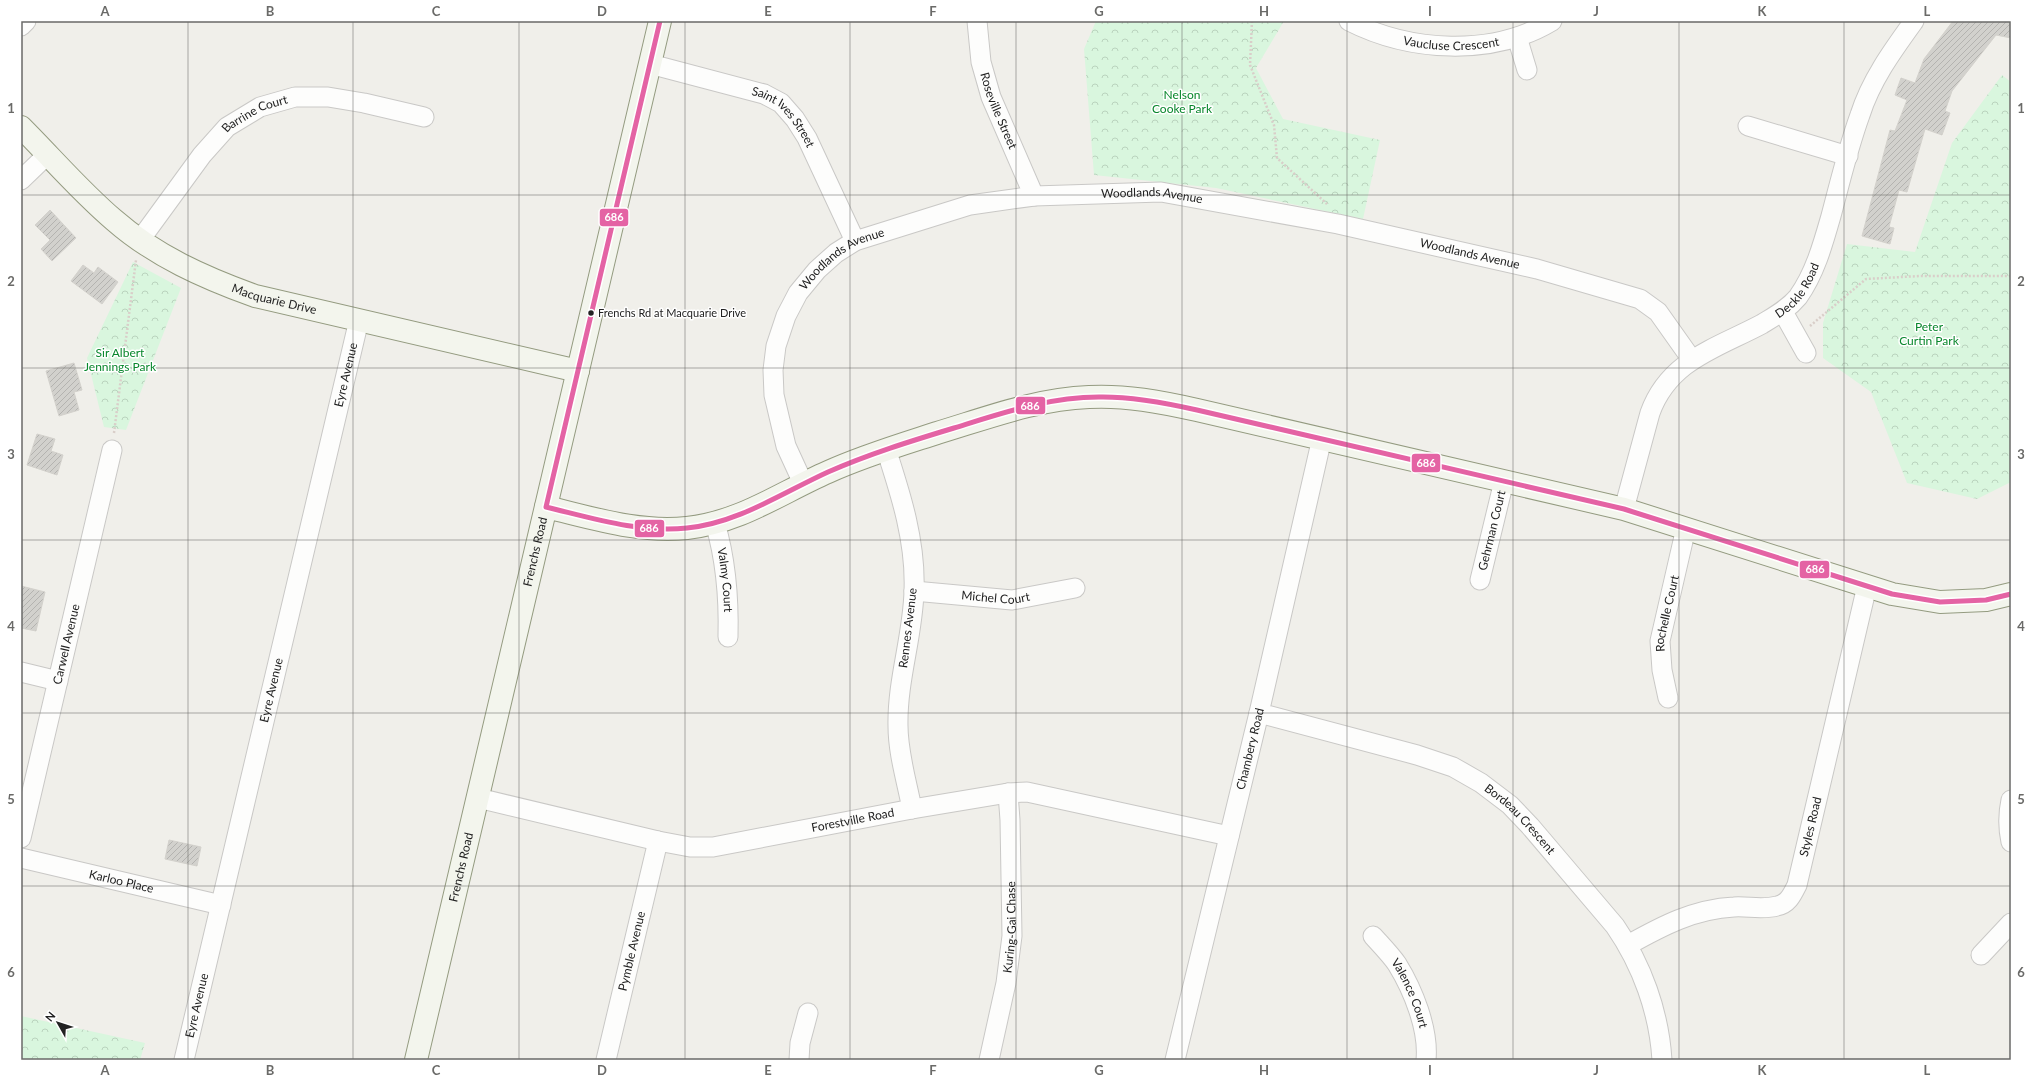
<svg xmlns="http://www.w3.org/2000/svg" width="2032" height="1081" font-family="Lato,sans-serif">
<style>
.park{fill:url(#park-crowns)}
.building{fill:url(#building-hatch);stroke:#d3d1cc}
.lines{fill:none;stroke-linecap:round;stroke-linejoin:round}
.street-casing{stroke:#c9c8c6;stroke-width:21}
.secondary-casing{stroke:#949b80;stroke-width:24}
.path{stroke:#d9cec9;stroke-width:2.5;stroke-dasharray:2 2;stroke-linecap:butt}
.street{stroke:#fdfdfc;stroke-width:19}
.secondary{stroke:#f3f5ed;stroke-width:22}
.bus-1-casing{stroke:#fff;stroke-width:8}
.bus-1{stroke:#e463a4;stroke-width:5}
.grid{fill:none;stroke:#6a6a68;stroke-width:1;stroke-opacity:0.55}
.bus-dot{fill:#222;stroke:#fff;stroke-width:1.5}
.labels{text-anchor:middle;stroke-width:3;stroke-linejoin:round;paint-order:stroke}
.bus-label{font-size:11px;fill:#222;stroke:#fff;text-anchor:start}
.street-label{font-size:12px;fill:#222;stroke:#fff}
.park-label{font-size:12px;fill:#08872c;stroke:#fff}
.line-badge{stroke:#fff;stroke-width:1.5}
.badge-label{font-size:11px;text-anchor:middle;font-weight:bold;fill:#fff}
.neatline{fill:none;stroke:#6a6a68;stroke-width:1.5}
.grid-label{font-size:13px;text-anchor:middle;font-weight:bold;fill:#6a6a68}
</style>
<defs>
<pattern id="park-crowns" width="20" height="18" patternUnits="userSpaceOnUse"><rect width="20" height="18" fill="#d9f6de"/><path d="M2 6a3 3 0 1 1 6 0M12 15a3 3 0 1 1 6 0" fill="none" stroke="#bad3be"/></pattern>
<pattern id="building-hatch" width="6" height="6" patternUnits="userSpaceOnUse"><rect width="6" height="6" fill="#d2d1cd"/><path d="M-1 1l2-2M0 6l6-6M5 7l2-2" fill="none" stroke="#b4b3b0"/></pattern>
</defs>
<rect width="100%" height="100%" fill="#f0efea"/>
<g class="park">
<polygon points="1096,21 1284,21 1256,68 1283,119 1380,140 1363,219 1216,188 1094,175 1084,49"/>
<polygon points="2002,75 2011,82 2011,482 1977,499 1907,483 1871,392 1823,358 1823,323 1847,244 1915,252 1952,143"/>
<polygon points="133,262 181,288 126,430 104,427 87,358"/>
<polygon points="21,1016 145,1043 140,1060 21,1060"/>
</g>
<g class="building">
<polygon points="1953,21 2011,21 2011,38 1996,35 1952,91 1945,111 1950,113 1942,135 1925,129 1907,192 1899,190 1889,227 1894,228 1890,244 1862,236 1890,130 1895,131 1907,100 1895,95 1901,78 1915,83 1924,59"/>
<polygon points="50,210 76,238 52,261 41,249 50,240 35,225"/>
<polygon points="83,265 94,273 98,267 118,282 102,304 71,281"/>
<polygon points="74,363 82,390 74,392 79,410 59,416 46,371"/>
<polygon points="37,434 55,439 51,451 63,455 57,475 27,465"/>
<polygon points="21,586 45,592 36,631 21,628"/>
<polygon points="169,840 201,847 197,866 165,859"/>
</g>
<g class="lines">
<g class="street-casing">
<g id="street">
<path id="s1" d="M977,21l4,41 10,35 43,99"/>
<path id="s2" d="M1349,21c61,31 143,36 203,0"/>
<polyline points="21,26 26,21"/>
<polyline points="1517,37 1527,70"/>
<path id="s3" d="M650,64l114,30 17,9 14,16 12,19 48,103"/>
<polyline points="1748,126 1848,156"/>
<polyline points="21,180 48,154"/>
<path id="s4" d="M140,240l62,-85 25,-28 33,-20 35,-10h33l36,6 60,14"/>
<polyline points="1783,312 1806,353"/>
<path d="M886,449c15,46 30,93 28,142 -1,45 -17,89 -16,135 0,28 9,56 14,83"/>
<path id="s5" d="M803,483l-17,-37 -12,-51 -1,-25 3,-24 10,-30 12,-23 19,-23 19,-17 19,-12 115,-36 64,-9 127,-4 177,32 199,45 103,30 18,13 34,48"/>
<path id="s6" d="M1624,509l26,-96c19,-53 67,-65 112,-89 13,-8 26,-15 36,-27 17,-24 25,-53 33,-81 9,-34 17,-68 29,-101 11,-35 33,-65 54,-94"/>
<path id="s7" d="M715,523c11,37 14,75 13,114"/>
<path id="s8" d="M1480,580l24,-99"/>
<path id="s9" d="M914,591l98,9 63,-12"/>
<polyline points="21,672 58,681"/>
<path id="s10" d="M1668,698l-6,-28 -2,-29 26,-113"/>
<path id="s11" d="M1259,713l158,42 36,12 28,16 29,22 20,21 85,100c27,39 44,86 47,134"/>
<path id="s12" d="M478,798l180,43 32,6h23l199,-38 96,-16 19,-1 202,44"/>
<path d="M2011,800c-3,14 -3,28 0,42"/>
<path id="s13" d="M21,838l91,-388"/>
<path id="s14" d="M21,858l200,47"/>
<path id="s15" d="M1373,936c8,9 17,18 24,28 16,26 32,65 29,96"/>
<path id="s16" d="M1628,945c34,-19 66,-36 106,-38 13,-1 29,3 43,-1 11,-2 15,-11 20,-21l70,-299"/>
<polyline points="1981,955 2011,923"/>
<path id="s17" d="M184,1060l175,-740"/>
<path id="s18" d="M606,1060l52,-219"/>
<polyline points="799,1060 800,1043 808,1013"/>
<path id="s19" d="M989,1060l17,-77 6,-47 -2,-116 -2,-27"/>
<path id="s20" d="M1175,1060l84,-347 63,-275"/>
</g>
</g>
<g class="secondary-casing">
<g id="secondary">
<path id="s21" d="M21,127c31,31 60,65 93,93 41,36 91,58 141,76l323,75"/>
<path d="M546,507c47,11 92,26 141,21 54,-6 93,-35 141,-56 35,-16 72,-27 109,-39 50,-15 99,-34 152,-36 36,-2 72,5 108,13l427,99 268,85 48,8 46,-2 25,-6"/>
<path id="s22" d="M416,1060l244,-1039"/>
</g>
</g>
<g class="path">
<polyline points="1252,21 1250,65 1274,125 1277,158 1327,204"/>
<polyline points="1810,326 1866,279 1920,276 2011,276"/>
<polyline points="114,433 136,260"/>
</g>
<use href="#street" class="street"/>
<use href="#secondary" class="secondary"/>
<g class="bus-1-casing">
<path id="bus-1" d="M660,21l-114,486c46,11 93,26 141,21 51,-5 95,-35 141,-56 41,-18 83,-31 126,-44 48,-15 97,-32 149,-31 32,0 63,6 94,13l427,99 268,85 48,8 46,-2 25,-6"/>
</g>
<use href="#bus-1" class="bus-1"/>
</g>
<path class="grid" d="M188,21v1039M353,21v1039M519,21v1039M685,21v1039M850,21v1039M1016,21v1039M1182,21v1039M1347,21v1039M1513,21v1039M1679,21v1039M1844,21v1039M21,195h1990M21,368h1990M21,540h1990M21,713h1990M21,886h1990"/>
<circle class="bus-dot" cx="591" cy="313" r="3.5"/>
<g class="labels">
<g class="bus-label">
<text x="598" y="317">Frenchs Rd at Macquarie Drive</text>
</g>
<g class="street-label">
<text dy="4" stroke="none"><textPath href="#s2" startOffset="106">Vaucluse Crescent</textPath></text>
<text dy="4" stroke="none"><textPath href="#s1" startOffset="93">Roseville Street</textPath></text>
<text dy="4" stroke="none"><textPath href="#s4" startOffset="174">Barrine Court</textPath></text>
<text dy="4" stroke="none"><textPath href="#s3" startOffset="148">Saint Ives Street</textPath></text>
<text dy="4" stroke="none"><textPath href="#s5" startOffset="581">Woodlands Avenue</textPath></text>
<text dy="4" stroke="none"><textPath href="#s5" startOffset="905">Woodlands Avenue</textPath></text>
<text dy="4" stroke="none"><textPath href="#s5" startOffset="257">Woodlands Avenue</textPath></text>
<text dy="4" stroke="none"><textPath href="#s6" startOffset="297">Deckle Road</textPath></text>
<text dy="4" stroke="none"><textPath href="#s21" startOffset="312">Macquarie Drive</textPath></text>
<text dy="4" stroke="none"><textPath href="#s17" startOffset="704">Eyre Avenue</textPath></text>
<text dy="4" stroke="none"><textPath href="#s8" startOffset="51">Gehrman Court</textPath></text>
<text dy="4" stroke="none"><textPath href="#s22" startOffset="522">Frenchs Road</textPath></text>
<text dy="4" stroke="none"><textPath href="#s7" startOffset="58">Valmy Court</textPath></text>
<text dy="4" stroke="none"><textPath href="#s9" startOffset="82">Michel Court</textPath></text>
<text dy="4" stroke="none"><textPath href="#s10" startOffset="86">Rochelle Court</textPath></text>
<text transform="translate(908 628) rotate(-83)" y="4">Rennes Avenue</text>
<text dy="4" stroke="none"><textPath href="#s13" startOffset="199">Carwell Avenue</textPath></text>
<text dy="4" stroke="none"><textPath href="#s17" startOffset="380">Eyre Avenue</textPath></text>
<text dy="4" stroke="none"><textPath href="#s20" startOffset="320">Chambery Road</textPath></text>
<text dy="4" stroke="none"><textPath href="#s11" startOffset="287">Bordeau Crescent</textPath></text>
<text dy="4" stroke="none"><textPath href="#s12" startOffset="383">Forestville Road</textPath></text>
<text dy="4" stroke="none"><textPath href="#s16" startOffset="247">Styles Road</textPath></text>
<text dy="4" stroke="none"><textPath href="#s22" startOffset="198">Frenchs Road</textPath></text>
<text dy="4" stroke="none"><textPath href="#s14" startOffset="103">Karloo Place</textPath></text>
<text dy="4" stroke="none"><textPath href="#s19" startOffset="135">Kuring-Gai Chase</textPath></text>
<text dy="4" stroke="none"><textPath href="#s18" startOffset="112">Pymble Avenue</textPath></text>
<text dy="4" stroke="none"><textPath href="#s15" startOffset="69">Valence Court</textPath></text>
<text dy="4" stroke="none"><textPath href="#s17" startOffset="56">Eyre Avenue</textPath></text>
</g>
<g class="park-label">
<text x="1182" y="99">Nelson<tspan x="1182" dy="14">Cooke Park</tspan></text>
<text x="1929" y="331">Peter<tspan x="1929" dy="14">Curtin Park</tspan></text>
<text x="120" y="357">Sir Albert<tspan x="120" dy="14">Jennings Park</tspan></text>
</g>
</g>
<g class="line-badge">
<rect x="599" y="208" width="30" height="19" rx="4" fill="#e463a4"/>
<rect x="1015" y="396" width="31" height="19" rx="4" fill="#e463a4"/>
<rect x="1411" y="453" width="30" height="20" rx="4" fill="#e463a4"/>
<rect x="634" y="519" width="31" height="19" rx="4" fill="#e463a4"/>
<rect x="1799" y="560" width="31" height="19" rx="4" fill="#e463a4"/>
</g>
<g class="badge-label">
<text x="614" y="221">686</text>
<text x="1030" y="410">686</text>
<text x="1426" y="467">686</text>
<text x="649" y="532">686</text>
<text x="1815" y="573">686</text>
</g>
<rect width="2032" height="1081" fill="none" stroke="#ffffff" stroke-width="44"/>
<g transform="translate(58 1023) rotate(309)" stroke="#ffffff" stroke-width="3" paint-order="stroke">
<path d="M0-3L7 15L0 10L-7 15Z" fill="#222222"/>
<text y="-6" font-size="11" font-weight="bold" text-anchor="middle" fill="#222222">N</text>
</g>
<rect x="22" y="22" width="1988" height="1037" class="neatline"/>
<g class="grid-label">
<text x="105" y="16">A</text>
<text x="270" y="16">B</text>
<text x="436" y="16">C</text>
<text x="602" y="16">D</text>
<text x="768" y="16">E</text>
<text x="933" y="16">F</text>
<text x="1099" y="16">G</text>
<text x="1264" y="16">H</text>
<text x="1430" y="16">I</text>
<text x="1596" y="16">J</text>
<text x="1762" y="16">K</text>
<text x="1927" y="16">L</text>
<text x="11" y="113">1</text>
<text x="2021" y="113">1</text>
<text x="11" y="286">2</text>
<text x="2021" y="286">2</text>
<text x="11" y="459">3</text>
<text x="2021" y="459">3</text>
<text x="11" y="631">4</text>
<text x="2021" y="631">4</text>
<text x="11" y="804">5</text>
<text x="2021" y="804">5</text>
<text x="11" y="977">6</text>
<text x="2021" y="977">6</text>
<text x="105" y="1075">A</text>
<text x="270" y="1075">B</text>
<text x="436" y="1075">C</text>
<text x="602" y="1075">D</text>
<text x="768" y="1075">E</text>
<text x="933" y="1075">F</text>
<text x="1099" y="1075">G</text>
<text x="1264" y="1075">H</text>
<text x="1430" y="1075">I</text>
<text x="1596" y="1075">J</text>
<text x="1762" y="1075">K</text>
<text x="1927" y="1075">L</text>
</g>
</svg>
